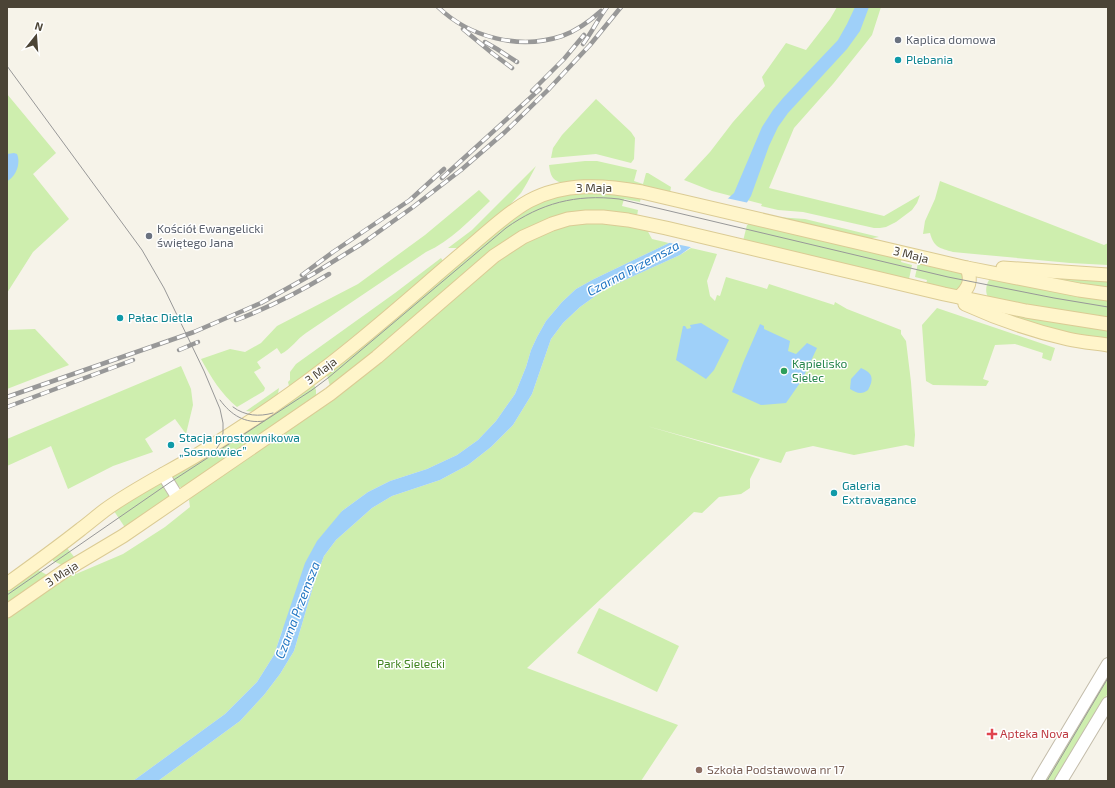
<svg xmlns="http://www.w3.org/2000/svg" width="1115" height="788" font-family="'Exo 2',sans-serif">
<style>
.green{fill:#ceeeae}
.water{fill:#9fd0f9}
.pier{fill:#f6f3e9}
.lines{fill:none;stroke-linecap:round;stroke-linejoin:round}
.tertiary-casing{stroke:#c3bcaa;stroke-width:14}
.secondary-casing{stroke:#dbcb94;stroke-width:15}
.tertiary{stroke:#fff;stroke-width:12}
.secondary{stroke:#fff5ca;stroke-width:13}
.tram{stroke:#989898;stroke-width:1}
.rail-casing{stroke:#989898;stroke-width:4.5}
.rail{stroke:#fff;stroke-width:3;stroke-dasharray:9;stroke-linecap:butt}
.worship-dot{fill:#6b7280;stroke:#fff;stroke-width:1.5}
.culture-dot{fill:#0f9aa8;stroke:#fff;stroke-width:1.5}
.leisure-dot{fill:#2e9e5b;stroke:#fff;stroke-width:1.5}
.health-dot{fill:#e0444e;stroke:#fff;stroke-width:1.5}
.education-dot{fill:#8d6e63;stroke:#fff;stroke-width:1.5}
.labels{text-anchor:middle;stroke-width:3;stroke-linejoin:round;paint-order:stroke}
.worship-label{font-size:12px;fill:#5b616d;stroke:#fff;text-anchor:start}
.culture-label{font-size:12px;fill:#0d838f;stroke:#fff;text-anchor:start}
.street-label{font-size:12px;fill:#4b4436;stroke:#fff}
.leisure-label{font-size:12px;fill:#27864d;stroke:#fff;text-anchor:start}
.park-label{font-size:12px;fill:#428422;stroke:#fff}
.health-label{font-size:12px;fill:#be3a42;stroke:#fff;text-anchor:start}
.education-label{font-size:12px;fill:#785e54;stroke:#fff;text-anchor:start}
.water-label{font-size:13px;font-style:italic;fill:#2277c4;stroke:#fff}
</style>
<rect width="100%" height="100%" fill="#f6f3e9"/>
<g class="green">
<polygon points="837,7 881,7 872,35 865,44 833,84 794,128 769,188 884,216 920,195 917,203 912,210 896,222 886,227 880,228 874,228 803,212 778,210 761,206 762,204 712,191 684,180 710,152 733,122 765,86 762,77 786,43 806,50 830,19"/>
<polygon points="7,94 56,153 33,174 69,219 33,252 7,293"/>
<polygon points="596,99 631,132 635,138 634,159 631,163 596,154 551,158 553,148 562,135"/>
<path d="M585,161h12l40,9 -3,11 9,3 3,-11h2l23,14 -1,6c-26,-6 -52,-14 -79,-13 -9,0 -26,6 -34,1 -6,-3 -7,-9 -8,-16z"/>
<polygon points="536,166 527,183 521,193 506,209 458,248 448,248 472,230"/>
<path d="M940,181l164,64 4,-2v22l-38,-2 -117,-11c-13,-4 -19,-4 -23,-19l-7,1 2,-13 10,-22z"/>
<path d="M479,190l11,11c-20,19 -39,40 -64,51l-120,81c-9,6 -15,16 -25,21l-4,-6 -20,14 4,6 -7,4 11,16 -1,3 -27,16c-16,-13 -26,-30 -36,-48l29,-10 15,3 16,-9 16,-17 81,-42 67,-49z"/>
<polygon points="590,191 641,196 640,202 624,199 622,206 638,210 637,216 553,218 378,349 331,386 330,386 327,375 506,222 536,204 559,195"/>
<polygon points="769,215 777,217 805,219 879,237 867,239 768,216"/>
<polygon points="581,222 599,222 646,228 652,239 669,243 594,279 576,289 562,302 546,321 537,337 531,350 526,367 515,394 496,421 478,440 457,455 427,469 390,481 368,492 342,511 282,631 274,655 257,682 225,714 133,781 7,781 7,617 74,571 76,574 123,554 165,527 190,507 189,500 197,492 249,458 374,366 482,272 525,241 562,226"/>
<polygon points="748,223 902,258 901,262 912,265 909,279 921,282 743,241 747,225 748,225"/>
<polygon points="691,248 717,254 707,281 710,296 715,301 717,295 720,296 726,277 767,289 769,284 834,305 835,302 847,309 901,330 901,334 906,341 911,382 915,435 914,447 906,445 854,455 813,446 786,452 781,463 647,426 760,459 750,479 750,488 741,494 719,497 702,513 694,512 527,668 678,725 641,781 158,781 240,721 264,695 280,674 294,651 316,577 324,556 336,540 372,508 392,496 440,480 468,465 491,447 513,425 532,394 551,339 563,323 580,307 605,289 680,255"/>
<polygon points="441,258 443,261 397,301 291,387 289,386 288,382 290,380 290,372 296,364 395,293"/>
<path d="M907,260l55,13c2,6 1,12 -3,18l-33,-7 1,-4 -12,-3 3,-14z"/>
<polygon points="1040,277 1108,281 1108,288 1101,288"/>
<path d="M991,279l117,20v20l-120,-22c-3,-5 -2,-12 1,-17z"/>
<polygon points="937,308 1055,348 1051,361 1042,358 1043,353 1015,344 995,345 983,379 989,381 986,386 933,385 926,381 922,325"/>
<polygon points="983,308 1108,331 1108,339 1062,332"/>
<polygon points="35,329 69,365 7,389 7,330"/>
<polygon points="181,366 191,389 193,405 186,434 175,419 145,439 153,452 113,466 68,489 51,446 7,466 7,439"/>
<polygon points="314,384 316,390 316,396 184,488 177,486 172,477 172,476 206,457"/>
<polygon points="279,388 278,394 275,398 254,412 246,411"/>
<polygon points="161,482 171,498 126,529 114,511"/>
<polygon points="67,548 75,558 64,566 53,561 53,558"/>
<polygon points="38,570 49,576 7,605 7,592"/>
<polygon points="599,608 679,646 657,692 577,653"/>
<polygon points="1108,673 1108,693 1056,781 1044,781"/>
</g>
<g class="water">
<polygon points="855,7 869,7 860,31 847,49 788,113 778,127 769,146 751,196 746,204 720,226 680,255 605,289 580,307 563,323 551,339 532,394 513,425 491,447 468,465 440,480 392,496 372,508 336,540 324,556 316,577 294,651 280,674 264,695 240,721 158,781 133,781 225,714 257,682 274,655 305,563 317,541 342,511 368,492 390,481 427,469 457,455 478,440 496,421 515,394 526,367 531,350 537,337 546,321 562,302 576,289 594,279 669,243 703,221 734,193 762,127 773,110 783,98 838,40 847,24"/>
<path d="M14,153l3,1c4,9 -1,23 -10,27v-27z"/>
<polygon points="701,323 729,340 714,370 706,379 676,360 683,326 685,326 687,329 691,328 690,325"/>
<polygon points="760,324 764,326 764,329 790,341 788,351 796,354 807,343 817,348 802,380 786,403 761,405 732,392 743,363"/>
<path d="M861,368c12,5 13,11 7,22 -6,5 -12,3 -18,-1l1,-10z"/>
</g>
<polygon class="pier" points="726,198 749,203 735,217 722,228 695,248 666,242 702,219"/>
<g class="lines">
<g class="tertiary-casing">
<g id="tertiary">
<polyline points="163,474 178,498"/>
<polyline points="1038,781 1108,664"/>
<polyline points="1061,781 1108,703"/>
</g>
</g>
<g class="secondary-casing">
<g id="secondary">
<polyline points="1003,268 1108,275"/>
<path d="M959,297c10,-9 13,-16 8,-29"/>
<path d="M965,304c33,15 68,27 103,35 13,3 27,4 40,6"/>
<path d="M7,584c25,-18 50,-36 74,-55 8,-6 16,-13 24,-19 29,-21 62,-37 92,-55 43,-26 85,-54 124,-84 48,-36 93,-77 139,-116 21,-17 45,-41 69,-54 35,-19 75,-16 113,-9l325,76 112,22 29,4"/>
<polyline points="7,611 66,570 123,536 330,394 377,357 494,256 523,237 552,224 568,219 586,217 603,217 628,220 666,228 944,294 1026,311 1108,324"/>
</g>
</g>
<use href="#tertiary" class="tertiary"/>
<use href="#secondary" class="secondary"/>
<g class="tram">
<polyline points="7,66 142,250 164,288 204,371 220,409 223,423 223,433 221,442 215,451"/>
<path d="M220,400c11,15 25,24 44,21"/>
<path d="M233,407c12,9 26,10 40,6"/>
<path d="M7,595l162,-112 143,-93 16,-12 178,-150c35,-25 70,-34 113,-29l329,78 106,21 54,9"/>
<polyline points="1047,781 1108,678"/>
</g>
<g class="rail-casing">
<g id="rail">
<path d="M438,7c32,31 82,43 124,29 14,-5 28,-15 39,-25"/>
<polyline points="463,29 492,53 512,68"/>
<polyline points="485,42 497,49 517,62"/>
<path d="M583,44c9,-12 15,-25 24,-37"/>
<polyline points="532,91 564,59 584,35"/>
<polyline points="442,178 540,89"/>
<polyline points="302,275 333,252 410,200 444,169"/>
<path d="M236,320c32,-12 63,-28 93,-46"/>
<polyline points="179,350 198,342"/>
<polyline points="7,397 194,332 261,303 313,274 363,243 413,207 461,170 505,132 548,90 590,45 621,7"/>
<polyline points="7,407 133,360"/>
</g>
</g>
<use href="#rail" class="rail"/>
</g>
<g class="worship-dot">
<circle cx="898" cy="40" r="4"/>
<circle cx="149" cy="236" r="4"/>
</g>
<g class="culture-dot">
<circle cx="898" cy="60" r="4"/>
<circle cx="120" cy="318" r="4"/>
<circle cx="171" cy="445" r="4"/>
<circle cx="834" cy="493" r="4"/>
</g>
<circle class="leisure-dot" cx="784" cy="371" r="4"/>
<path class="health-dot" d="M990 728h4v4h4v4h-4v4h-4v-4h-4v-4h4z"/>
<circle class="education-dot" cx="699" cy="770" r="4"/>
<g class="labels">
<g class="worship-label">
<text x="906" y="44">Kaplica domowa</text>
<text x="157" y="233">Kościół Ewangelicki<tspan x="157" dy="14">świętego Jana</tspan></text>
</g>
<g class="culture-label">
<text x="906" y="64">Plebania</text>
<text x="128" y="322">Pałac Dietla</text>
<text x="179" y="442">Stacja prostownikowa<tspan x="179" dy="14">„Sosnowiec”</tspan></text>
<text x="842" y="490">Galeria<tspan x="842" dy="14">Extravagance</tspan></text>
</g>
<g class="street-label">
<text x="594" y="192">3 Maja</text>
<text transform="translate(911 255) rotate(14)" y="4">3 Maja</text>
<text transform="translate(321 371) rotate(-37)" y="4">3 Maja</text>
<text transform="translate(62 574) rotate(-33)" y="4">3 Maja</text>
</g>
<g class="leisure-label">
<text x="792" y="368">Kąpielisko<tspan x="792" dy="14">Sielec</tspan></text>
</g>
<g class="park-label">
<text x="411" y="668">Park Sielecki</text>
</g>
<g class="health-label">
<text x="1000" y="738">Apteka Nova</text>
</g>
<g class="education-label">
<text x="707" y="774">Szkoła Podstawowa nr 17</text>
</g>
<g class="water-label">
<text transform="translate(633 268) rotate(-28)" y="5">Czarna Przemsza</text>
<text transform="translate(297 610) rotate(-69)" y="5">Czarna Przemsza</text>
</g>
</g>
<rect width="1115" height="788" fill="none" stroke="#4b4436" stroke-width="16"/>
<g transform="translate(36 36) rotate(17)" stroke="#ffffff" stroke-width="3" paint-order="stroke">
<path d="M0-3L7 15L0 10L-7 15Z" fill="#4b4436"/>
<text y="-6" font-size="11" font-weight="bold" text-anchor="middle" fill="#4b4436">N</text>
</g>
</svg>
